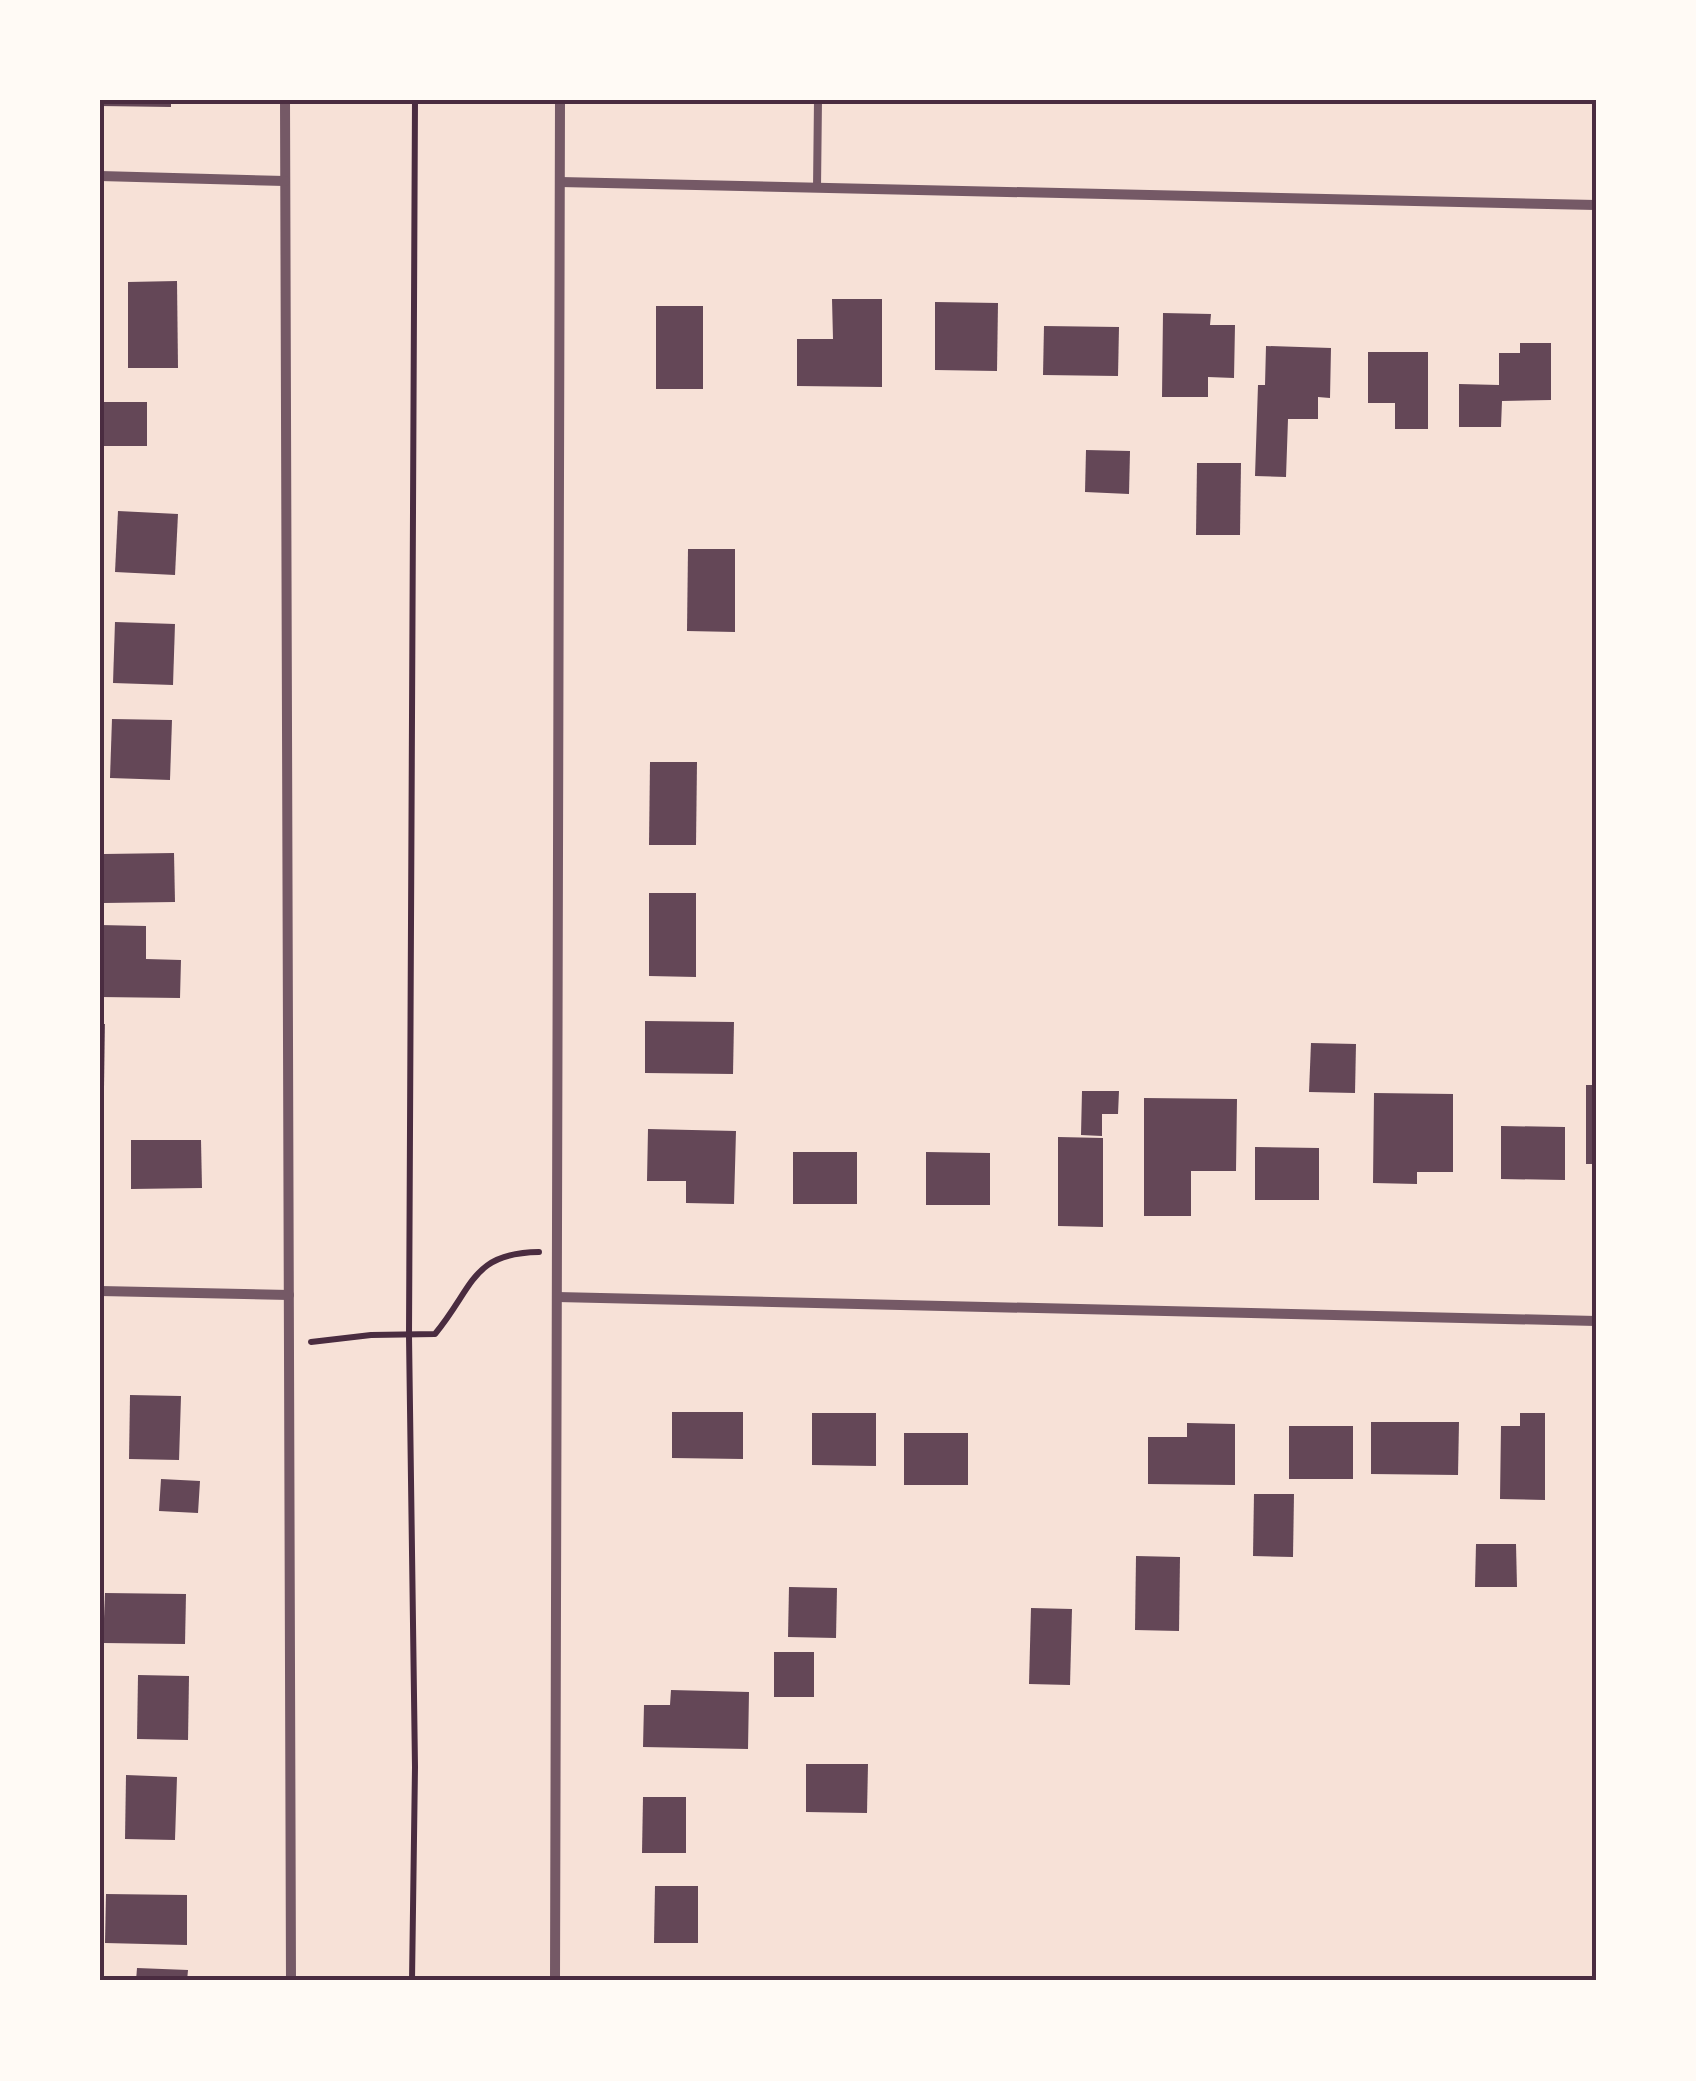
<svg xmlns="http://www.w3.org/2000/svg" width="1696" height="2081" font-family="Mulish,sans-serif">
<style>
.building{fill:#644757}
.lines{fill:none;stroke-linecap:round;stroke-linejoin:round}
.path{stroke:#4a2c40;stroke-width:6}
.service{stroke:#755966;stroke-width:8}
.minor{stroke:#755966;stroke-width:10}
.neatline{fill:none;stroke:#4a2c40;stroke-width:4}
</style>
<rect width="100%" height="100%" fill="#f7e1d7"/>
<g class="building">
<polygon points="101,100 171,100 171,107 100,106"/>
<polygon points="177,281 178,368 128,368 128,282"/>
<polygon points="832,299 882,299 882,387 797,386 797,339 833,339"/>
<polygon points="935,302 998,303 997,371 935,370"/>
<rect x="656" y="306" width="47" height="83"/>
<polygon points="1163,313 1211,314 1210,325 1235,325 1234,378 1208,377 1208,397 1162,397"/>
<polygon points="1044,326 1119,327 1118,376 1043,375"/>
<polygon points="1520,343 1551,343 1551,400 1502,401 1501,427 1459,427 1459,384 1499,385 1499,353 1520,353"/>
<polygon points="1266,346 1331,348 1330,398 1318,397 1318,419 1288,419 1286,477 1255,476 1258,385 1265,385"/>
<polygon points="1368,352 1428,352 1428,429 1395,429 1395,403 1368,403"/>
<rect x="100" y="402" width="47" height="44"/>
<polygon points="1086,450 1130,451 1129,494 1085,492"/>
<polygon points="1197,463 1241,463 1240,535 1196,535"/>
<polygon points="118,511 178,514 175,575 115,572"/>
<polygon points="688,549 735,549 735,632 687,631"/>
<polygon points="115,622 175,624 173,685 113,683"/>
<polygon points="112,719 172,720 170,780 110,778"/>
<polygon points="650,762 697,762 696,845 649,845"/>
<polygon points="174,853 175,902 104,903 104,854"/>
<polygon points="649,893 696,893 696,977 649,976"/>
<polygon points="100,925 146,926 146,959 181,960 180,998 100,997"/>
<polygon points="645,1021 734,1022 733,1074 645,1073"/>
<polygon points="100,1024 105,1024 104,1087 100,1087"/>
<polygon points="1311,1043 1356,1044 1355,1093 1309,1092"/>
<rect x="1586" y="1085" width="10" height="79"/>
<polygon points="1082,1091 1119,1091 1118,1114 1102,1114 1102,1136 1081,1135"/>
<polygon points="1374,1093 1453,1094 1453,1172 1417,1172 1417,1184 1373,1183"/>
<polygon points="1144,1098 1237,1099 1236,1171 1191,1171 1191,1216 1144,1216"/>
<polygon points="1501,1126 1565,1127 1565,1180 1501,1179"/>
<polygon points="648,1129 736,1131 734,1204 686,1203 686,1181 647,1181"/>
<polygon points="1058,1137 1103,1138 1103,1227 1058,1226"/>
<polygon points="131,1140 201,1140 202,1188 131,1189"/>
<polygon points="1255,1147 1319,1148 1319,1200 1255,1200"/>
<rect x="793" y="1152" width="64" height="52"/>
<polygon points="926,1152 990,1153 990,1205 926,1205"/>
<polygon points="130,1395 181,1396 179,1460 129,1459"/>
<polygon points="672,1412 743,1412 743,1459 672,1458"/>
<polygon points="812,1413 876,1413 876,1466 812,1465"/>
<polygon points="1520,1413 1545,1413 1545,1500 1500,1499 1501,1426 1520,1426"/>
<polygon points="1371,1422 1459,1422 1458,1475 1371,1474"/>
<polygon points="1187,1423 1235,1424 1235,1485 1148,1484 1148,1437 1187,1437"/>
<rect x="1289" y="1426" width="64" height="53"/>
<rect x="904" y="1433" width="64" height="52"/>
<polygon points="161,1479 200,1481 198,1513 159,1511"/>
<polygon points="1254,1494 1294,1494 1293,1557 1253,1556"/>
<polygon points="1476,1544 1516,1544 1517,1587 1475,1587"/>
<polygon points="1136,1556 1180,1557 1179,1631 1135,1630"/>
<polygon points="789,1587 837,1588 836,1638 788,1637"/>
<polygon points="105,1593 186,1594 185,1644 103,1643"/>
<polygon points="1031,1608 1072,1609 1070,1685 1029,1684"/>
<rect x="774" y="1652" width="40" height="45"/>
<polygon points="138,1675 189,1676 188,1740 137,1739"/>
<polygon points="671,1690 749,1692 748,1749 643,1747 644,1705 670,1705"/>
<polygon points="806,1764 868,1764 867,1813 806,1812"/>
<polygon points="126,1775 177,1777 175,1840 125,1839"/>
<polygon points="643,1797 686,1797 686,1853 642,1853"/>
<polygon points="655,1886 698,1886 698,1943 654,1943"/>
<polygon points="106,1894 187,1895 187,1945 105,1943"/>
<polygon points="137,1968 188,1970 187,1981 136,1981"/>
</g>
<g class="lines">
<g class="path">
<path d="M311,1342l60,-7 64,-1c39,-47 36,-81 104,-82"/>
<polyline points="412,1981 415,1767 409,1336 415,100"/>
</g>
<polyline class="service" points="817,188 818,100"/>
<g class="minor">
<polyline points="285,100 291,1981"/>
<polyline points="100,176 285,181"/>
<polyline points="560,182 1596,205"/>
<polyline points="100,1291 289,1295"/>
<polyline points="557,1297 1596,1321"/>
<polyline points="555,1981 560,100"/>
</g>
</g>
<rect width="1696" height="2081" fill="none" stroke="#fffaf5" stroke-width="205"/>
<rect x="102" y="102" width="1492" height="1876" class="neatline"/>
</svg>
